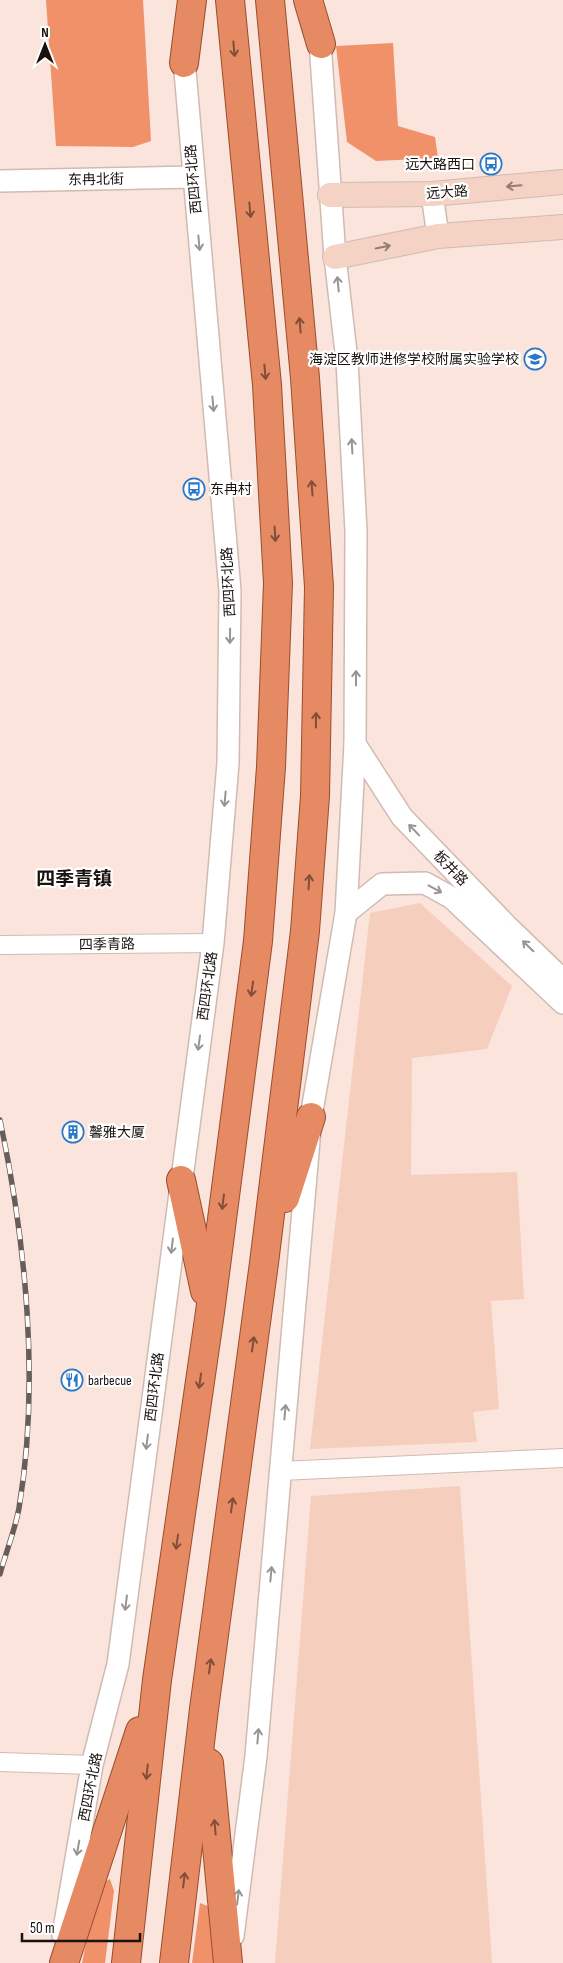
<svg xmlns="http://www.w3.org/2000/svg" width="563" height="1963" font-family="'Sofia Sans Condensed','Noto Sans SC',sans-serif">
<style>
.green{fill:#f6cebe}
.forest{fill:#f0916a}
.lines{fill:none;stroke-linecap:round;stroke-linejoin:round}
.minor-casing{stroke:#d0bbb3;stroke-width:20}
.tertiary-casing{stroke:#d0bbb3;stroke-width:24}
.secondary-casing{stroke:#d0bbb3;stroke-width:26}
.trunk-casing{stroke:#9a4d2c;stroke-width:30}
.minor{stroke:#fff;stroke-width:18}
.tertiary{stroke:#fff;stroke-width:21}
.secondary{stroke:#f5d3c4;stroke-width:24}
.trunk{stroke:#e68a63;stroke-width:28}
.rail-casing{stroke:#6a5d58;stroke-width:5.5}
.rail{stroke:#fff;stroke-width:4;stroke-dasharray:11;stroke-linecap:butt}
.oneway{stroke:#804e39}
.oneway2{stroke:#927c73}
.oneway3{stroke:#989493}
.labels{text-anchor:middle;stroke-width:4.5;stroke-linejoin:round;paint-order:stroke}
.poi-label{font-size:14px;fill:#19120f;stroke:#fff;text-anchor:start}
.street-label{font-size:14px;fill:#19120f;stroke:#fff}
.district-label{font-size:19px;font-weight:bold;fill:#19120f;stroke:#fff}
</style>
<rect width="100%" height="100%" fill="#fae4db"/>
<g class="green">
<polygon points="420,903 512,986 487,1049 412,1058 411,1175 517,1172 524,1299 491,1301 499,1409 473,1412 477,1442 310,1449 370,913"/>
<polygon points="460,1486 492,1963 275,1963 311,1496"/>
</g>
<g class="forest">
<polygon points="46,0 143,0 151,141 133,147 56,146"/>
<polygon points="393,43 398,126 435,137 438,158 376,161 347,142 336,46"/>
<polygon points="110,1879 114,1891 105,1963 82,1963 98,1885"/>
<polygon points="200,1903 215,1909 214,1963 192,1963"/>
</g>
<g class="lines">
<g class="minor-casing">
<g id="minor">
<polyline points="0,945 213,943"/>
<polyline points="280,1471 563,1458"/>
<polyline points="0,1762 92,1765"/>
</g>
</g>
<g class="tertiary-casing">
<g id="tertiary">
<polyline points="0,181 193,177"/>
<polyline points="432,194 438,236"/>
<polyline points="355,744 402,817 508,927 563,980"/>
<polyline points="346,913 382,884 425,883 452,898 563,1003"/>
<polyline points="63,1935 92,1765 118,1664 213,943 228,763 230,591 183,48"/>
<polyline points="233,1936 256,1756 311,1117 346,913 355,744 356,531 347,361 335,257 319,28"/>
</g>
</g>
<g class="secondary-casing">
<g id="secondary">
<polyline points="330,195 432,194 563,182"/>
<polyline points="335,257 438,236 563,227"/>
</g>
</g>
<g class="trunk-casing">
<g id="trunk">
<polyline points="308,0 321,44"/>
<polyline points="184,63 192,0"/>
<polyline points="181,1180 205,1291"/>
<polyline points="285,1198 311,1117"/>
<polyline points="209,1763 228,1963"/>
<polyline points="64,1963 140,1731"/>
<polyline points="126,1963 157,1680 210,1312 258,941 271,767 278,583 267,385 230,0"/>
<polyline points="174,1963 204,1709 264,1263 305,931 315,796 319,587 305,378 270,0"/>
</g>
</g>
<use href="#minor" class="minor"/>
<use href="#tertiary" class="tertiary"/>
<use href="#secondary" class="secondary"/>
<use href="#trunk" class="trunk"/>
<g class="rail-casing">
<path id="rail" d="M0,1120c26,123 40,263 19,388 -4,22 -13,44 -19,66"/>
</g>
<use href="#rail" class="rail"/>
</g>
<defs><path id="oneway-shaft" d="M-6 0H5M1.5-3L5.5 0L1.5 3" fill="none" stroke-width="1.6" stroke-linecap="round" stroke-linejoin="round" transform="scale(1.25)"/></defs>
<g class="oneway">
<use href="#oneway-shaft" transform="translate(234 49) rotate(85)"/>
<use href="#oneway-shaft" transform="translate(250 210) rotate(85)"/>
<use href="#oneway-shaft" transform="translate(300 325) rotate(-95)"/>
<use href="#oneway-shaft" transform="translate(265 372) rotate(85)"/>
<use href="#oneway-shaft" transform="translate(312 488) rotate(-94)"/>
<use href="#oneway-shaft" transform="translate(275 534) rotate(87)"/>
<use href="#oneway-shaft" transform="translate(316 720) rotate(-89)"/>
<use href="#oneway-shaft" transform="translate(309 882) rotate(-86)"/>
<use href="#oneway-shaft" transform="translate(252 989) rotate(98)"/>
<use href="#oneway-shaft" transform="translate(223 1202) rotate(97)"/>
<use href="#oneway-shaft" transform="translate(253 1344) rotate(-82)"/>
<use href="#oneway-shaft" transform="translate(200 1381) rotate(98)"/>
<use href="#oneway-shaft" transform="translate(232 1505) rotate(-82)"/>
<use href="#oneway-shaft" transform="translate(177 1542) rotate(98)"/>
<use href="#oneway-shaft" transform="translate(210 1666) rotate(-82)"/>
<use href="#oneway-shaft" transform="translate(147 1772) rotate(96)"/>
<use href="#oneway-shaft" transform="translate(215 1827) rotate(-95)"/>
<use href="#oneway-shaft" transform="translate(184 1880) rotate(-83)"/>
</g>
<g class="oneway2">
<use href="#oneway-shaft" transform="translate(514 186) rotate(175)"/>
<use href="#oneway-shaft" transform="translate(383 247) rotate(-11)"/>
</g>
<g class="oneway3">
<use href="#oneway-shaft" transform="translate(199 243) rotate(85)"/>
<use href="#oneway-shaft" transform="translate(338 284) rotate(-96)"/>
<use href="#oneway-shaft" transform="translate(213 404) rotate(85)"/>
<use href="#oneway-shaft" transform="translate(352 446) rotate(-93)"/>
<use href="#oneway-shaft" transform="translate(230 636) rotate(91)"/>
<use href="#oneway-shaft" transform="translate(356 678) rotate(-90)"/>
<use href="#oneway-shaft" transform="translate(225 799) rotate(95)"/>
<use href="#oneway-shaft" transform="translate(414 830) rotate(-134)"/>
<use href="#oneway-shaft" transform="translate(435 889) rotate(28)"/>
<use href="#oneway-shaft" transform="translate(528 946) rotate(-136)"/>
<use href="#oneway-shaft" transform="translate(199 1043) rotate(98)"/>
<use href="#oneway-shaft" transform="translate(172 1246) rotate(97)"/>
<use href="#oneway-shaft" transform="translate(285 1412) rotate(-85)"/>
<use href="#oneway-shaft" transform="translate(147 1442) rotate(97)"/>
<use href="#oneway-shaft" transform="translate(271 1574) rotate(-85)"/>
<use href="#oneway-shaft" transform="translate(126 1603) rotate(97)"/>
<use href="#oneway-shaft" transform="translate(258 1736) rotate(-85)"/>
<use href="#oneway-shaft" transform="translate(78 1848) rotate(100)"/>
<use href="#oneway-shaft" transform="translate(238 1897) rotate(-83)"/>
</g>
<defs>
<g id="bus-ring" transform="scale(1.125)"><circle r="9.5" fill="#fff" stroke="#2a77c7" stroke-width="1.5"/><path d="M-5-6H5V4H4V6H2V4H-2V6H-4V4H-5ZM-3.5-4V0h7V-4ZM-3.5 1.2v1.5H-2V1.2ZM2 1.2v1.5H3.5V1.2Z" fill="#2a77c7"/></g>
<g id="school-ring" transform="scale(1.125)"><circle r="9.5" fill="#fff" stroke="#2a77c7" stroke-width="1.5"/><path d="M0-5L7-2L0 1L-7-2ZM-4 1L0 2.5L4 1V4Q0 6-4 4Z" fill="#2a77c7"/></g>
<g id="building-ring" transform="scale(1.125)"><circle r="9.5" fill="#fff" stroke="#2a77c7" stroke-width="1.5"/><path d="M-4-6H4V6H1V3H-1V6H-4ZM-2.5-4.3h1.7v1.8h-1.7ZM.8-4.3h1.7v1.8H.8ZM-2.5-1h1.7V.8h-1.7ZM.8-1h1.7V.8H.8Z" fill="#2a77c7"/></g>
<g id="restaurant-ring" transform="scale(1.125)"><circle r="9.5" fill="#fff" stroke="#2a77c7" stroke-width="1.5"/><path d="M-5-6h1v4h1v-4h1v4h1v-4h1v5L-1.5 .5V6h-2V.5L-5-1ZM5-6V6H3V1.5H1.5Q1.5-4 5-6Z" fill="#2a77c7"/></g>
</defs>
<g fill-rule="evenodd">
<use href="#bus-ring" x="491" y="164"/>
<use href="#school-ring" x="535" y="359"/>
<use href="#bus-ring" x="194" y="489"/>
<use href="#building-ring" x="73" y="1132"/>
<use href="#restaurant-ring" x="72" y="1380"/>
</g>
<g class="labels">
<g class="poi-label">
<text x="475" y="169" text-anchor="end">远大路西口</text>
<text x="519" y="364" text-anchor="end">海淀区教师进修学校附属实验学校</text>
<text x="210" y="494">东冉村</text>
<text x="89" y="1137">馨雅大厦</text>
<text x="88" y="1385">barbecue</text>
</g>
<g class="street-label">
<text transform="translate(96 179) rotate(-1)" y="5">东冉北街</text>
<text transform="translate(193 179) rotate(-95)" y="5">西四环北路</text>
<text transform="translate(447 192) rotate(-4)" y="5">远大路</text>
<text transform="translate(228 582) rotate(-93)" y="5">西四环北路</text>
<text transform="translate(451 868) rotate(46)" y="5">板井路</text>
<text transform="translate(107 944) rotate(-1)" y="5">四季青路</text>
<text transform="translate(207 986) rotate(-82)" y="5">西四环北路</text>
<text transform="translate(154 1387) rotate(-83)" y="5">西四环北路</text>
<text transform="translate(90 1787) rotate(-79)" y="5">西四环北路</text>
</g>
<g class="district-label">
<text x="74" y="885">四季青镇</text>
</g>
</g>
<g transform="translate(45 45)" stroke="#ffffff" stroke-width="4" paint-order="stroke">
<path d="M0-4L9 19L0 12L-9 19Z" fill="#19120f"/>
<text y="-8" font-size="14" font-weight="bold" text-anchor="middle" fill="#19120f">N</text>
</g>
<path d="M22 1933v8h118v-8" fill="none" stroke="#19120f" stroke-width="2.5"/>
<text x="30" y="1933" font-size="15" fill="#19120f" stroke="#ffffff" stroke-width="4" paint-order="stroke">50 m</text>
</svg>
